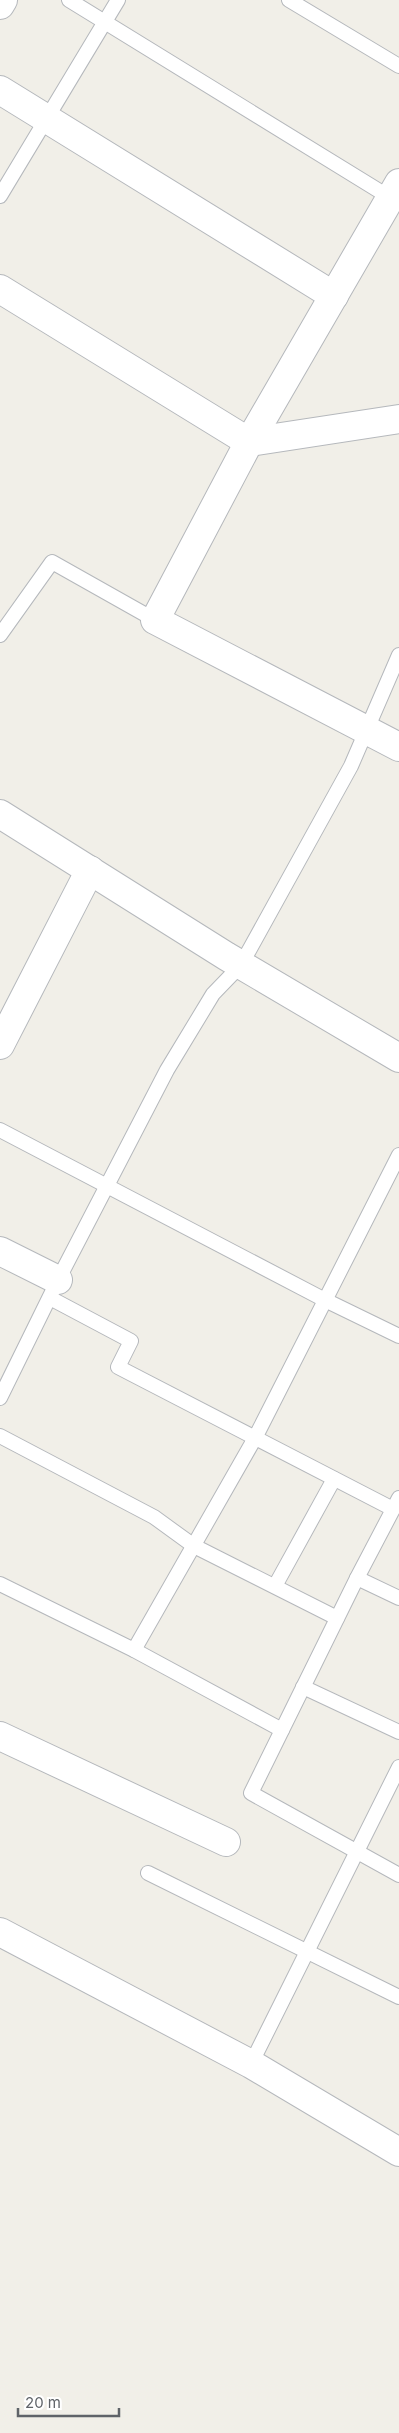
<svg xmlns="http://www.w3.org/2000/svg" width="399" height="2433" font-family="Inter,sans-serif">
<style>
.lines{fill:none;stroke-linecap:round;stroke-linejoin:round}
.lane-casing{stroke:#b5b8bc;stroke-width:16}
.street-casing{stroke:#b5b8bc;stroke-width:30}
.lane{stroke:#fff;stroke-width:14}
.street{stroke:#fff;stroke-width:28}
</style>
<rect width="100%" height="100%" fill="#f1efe8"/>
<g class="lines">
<g class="lane-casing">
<g id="lane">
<polyline points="69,0 394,200"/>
<polyline points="289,0 399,66"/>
<polyline points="0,196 118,0"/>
<polyline points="0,635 52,562 155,620"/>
<polyline points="0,1130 325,1300 399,1336"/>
<polyline points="50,1298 131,1341 118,1367 393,1509"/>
<polyline points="0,1398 58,1280 167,1070 213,994 241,965 351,766 399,655"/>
<polyline points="0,1436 154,1517 194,1546 337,1618"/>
<polyline points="399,1498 357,1578 251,1793 399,1875"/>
<polyline points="357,1578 399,1598"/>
<polyline points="0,1584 134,1650 282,1730"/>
<polyline points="275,1586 334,1479"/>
<polyline points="134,1650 255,1438 399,1155"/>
<polyline points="303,1687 399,1732"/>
<polyline points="148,1873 399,1997"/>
<polyline points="251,2064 399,1767"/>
</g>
</g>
<g class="street-casing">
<g id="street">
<polyline points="0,5 3,0"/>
<polyline points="0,90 334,296"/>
<polyline points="399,183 249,442 155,620 399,747"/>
<polyline points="0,289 249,442 399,419"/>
<polyline points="0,814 226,956 399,1058"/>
<polyline points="0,1045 90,870"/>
<polyline points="0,1251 58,1280"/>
<polyline points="0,1736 226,1842"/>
<polyline points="0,1932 251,2064 399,2152"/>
</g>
</g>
<use href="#lane" class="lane"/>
<use href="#street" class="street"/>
</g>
<path d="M18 2408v8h101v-8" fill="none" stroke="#5f6368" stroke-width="2.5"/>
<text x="25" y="2408" font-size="15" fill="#5f6368" stroke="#ffffff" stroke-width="4" paint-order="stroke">20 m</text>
</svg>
